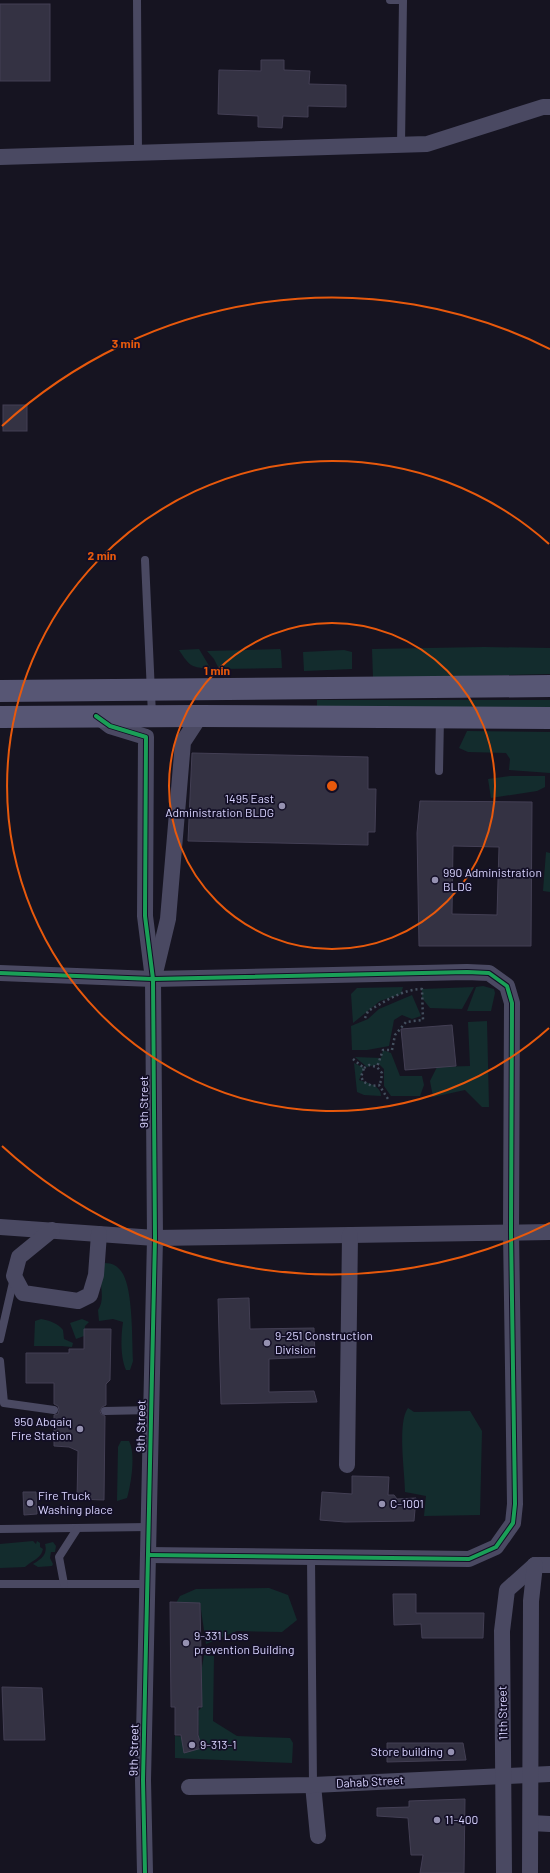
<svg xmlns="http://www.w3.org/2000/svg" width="550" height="1873" font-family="Barlow,sans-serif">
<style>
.green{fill:#132c2d}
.building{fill:#343243;stroke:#433f54;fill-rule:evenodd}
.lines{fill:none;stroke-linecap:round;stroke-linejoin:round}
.path{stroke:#44505f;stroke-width:2.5;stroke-dasharray:2 3;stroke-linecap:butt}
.lane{stroke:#4a4962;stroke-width:8}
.street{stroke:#4a4962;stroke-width:16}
.secondary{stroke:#575674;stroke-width:22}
.cycleway-casing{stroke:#130f26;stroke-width:6}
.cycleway{stroke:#1a9f57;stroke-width:4}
.ring{fill:none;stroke:#e8590c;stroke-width:2}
.poi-dot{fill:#9591b1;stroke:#130f26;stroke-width:1.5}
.labels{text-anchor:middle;stroke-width:3.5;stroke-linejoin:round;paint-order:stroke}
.poi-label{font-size:12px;fill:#d9d4ff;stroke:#130f26;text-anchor:start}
.street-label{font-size:12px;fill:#d9d4ff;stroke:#130f26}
.centre{fill:#e8590c;stroke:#130f26;stroke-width:2}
.ring-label{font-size:12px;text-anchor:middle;font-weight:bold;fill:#e8590c;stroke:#130f26;stroke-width:3.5;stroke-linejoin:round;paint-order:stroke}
</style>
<rect width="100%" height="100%" fill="#161421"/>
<g class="green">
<polygon points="484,647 550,648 550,674 373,678 372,649"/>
<path d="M199,649l12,20c-20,-2 -21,-2 -32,-19z"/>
<polygon points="280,649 281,651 282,668 219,669 214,659 207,651"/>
<polygon points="344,650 352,652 352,669 304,671 303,652"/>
<polygon points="317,700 550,700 550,712 317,707"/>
<polygon points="467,731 550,732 550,773 509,770 510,759 506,753 468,752 459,748"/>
<polygon points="510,776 545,776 545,787 537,791 491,798 488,779"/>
<polygon points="546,852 550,853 550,892 543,891"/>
<polygon points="483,986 494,989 495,993 491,1011 467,1011 476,987"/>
<polygon points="403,987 401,994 380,1001 353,1023 351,994 357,988"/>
<polygon points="474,987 462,1009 430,1008 422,998 422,989"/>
<polygon points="412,995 421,1016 412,1019 402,1015 394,1020 389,1046 367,1050 352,1050 351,1026 368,1019 379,1009"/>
<polygon points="487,1021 489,1107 482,1107 465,1090 433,1097 430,1081 437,1067 470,1066 468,1022"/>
<polygon points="383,1050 391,1053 400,1076 422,1076 424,1085 420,1096 391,1096 384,1086 384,1069 379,1064 367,1067 355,1057 381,1058"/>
<path d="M354,1063l10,5 -5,12c8,3 22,5 22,16l-17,-1 -7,-3z"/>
<path d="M105,1263c8,0 14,4 18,11 10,18 9,65 10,87l-3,9h-4c-6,-14 -5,-34 -3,-48l-10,-3 -14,2 -1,-11c10,-14 -4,-35 7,-47z"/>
<path d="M41,1319c10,2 16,4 22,11l1,9 9,4 -1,4 -10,-1h-28l1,-25z"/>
<polygon points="82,1319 89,1322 85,1326 84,1336 76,1339 70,1323"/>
<path d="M408,1408l6,4 56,-1 12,20 -2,84 -56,1 2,-20 -21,-4c0,-20 -8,-69 3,-84z"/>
<path d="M121,1441h8c7,13 2,43 -2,57l-10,3 1,-54z"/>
<path d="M33,1541l3,3 1,-3 3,2v4l3,2c-2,10 -12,12 -18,18l-25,1v-24z"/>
<path d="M53,1542l3,4 -1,6h-4l-1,6 3,6 -1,2 -14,1 -5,-3c8,-5 15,-9 12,-20z"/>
<polygon points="269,1588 288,1595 297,1620 282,1632 237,1631 206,1644 200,1603 176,1603 180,1596 196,1589"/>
<polygon points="204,1655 214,1656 213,1721 237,1736 290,1738 293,1743 292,1763 175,1758 175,1736 199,1738 198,1711 202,1707 202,1667"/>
</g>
<g class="building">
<rect x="0" y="4" width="50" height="77"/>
<polygon points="261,60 284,60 284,70 310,71 309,84 346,85 346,107 308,106 308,117 283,116 282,128 258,127 258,116 218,114 219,70 261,71"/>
<rect x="3" y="405" width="24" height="26"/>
<polygon points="192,753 368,757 368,789 376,789 375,832 368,832 368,845 188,841"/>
<path d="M420,801l112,1 -1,144h-112l-2,-113zM453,846l46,1 -2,68 -45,-1z"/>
<polygon points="452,1025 456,1066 405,1070 401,1029"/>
<polygon points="249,1298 250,1329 314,1328 315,1357 269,1359 269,1392 314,1391 317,1402 221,1404 218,1299"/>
<polygon points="84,1329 111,1329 110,1380 106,1384 106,1405 102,1407 100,1411 101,1414 105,1416 104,1500 77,1499 78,1451 69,1447 54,1446 54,1415 58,1414 59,1410 58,1406 54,1404 54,1383 26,1383 26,1353 69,1353 69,1349 84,1349"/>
<polygon points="352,1476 389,1477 388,1495 394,1495 397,1499 416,1498 414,1521 345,1522 320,1520 322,1492 352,1494"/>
<polygon points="23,1492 36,1492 37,1514 24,1515"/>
<polygon points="393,1594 416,1594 416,1613 484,1613 483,1638 422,1638 421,1624 394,1625"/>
<polygon points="170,1602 200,1603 202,1707 198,1707 198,1735 202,1748 184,1753 181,1735 175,1735 175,1707 171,1707"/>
<polygon points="2,1687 42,1688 45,1740 4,1740"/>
<polygon points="387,1743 463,1743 466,1760 387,1762"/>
<polygon points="465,1799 464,1873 420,1873 423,1855 411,1855 408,1818 377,1816 377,1808 409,1807 409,1801"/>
</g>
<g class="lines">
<g class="path">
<path d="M365,1018l3,-7c16,-9 35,-22 54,-22l1,31 -17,2 -11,13 -3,15h-9l-6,17"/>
<polyline points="353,1059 364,1068 361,1077 364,1082 372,1086 379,1085 388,1099"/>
<polyline points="364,1068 369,1065 377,1067 382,1073 381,1081 379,1085"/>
</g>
<g class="lane">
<polyline points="137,0 138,153"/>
<polyline points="390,0 403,0"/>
<polyline points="401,145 403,0"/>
<polyline points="145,560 152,715"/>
<polyline points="439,771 440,717"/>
<polyline points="0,1339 14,1278"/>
<polyline points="0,1361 4,1403 54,1410"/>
<polyline points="105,1411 152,1410"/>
<polyline points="0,1529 149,1527"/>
<polyline points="311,1557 313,1785"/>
<polyline points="0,1584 147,1584"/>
<polyline points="64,1584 59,1557 77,1529"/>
</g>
<g class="street">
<polyline points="0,157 427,144 543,107 550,107"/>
<polyline points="97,716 110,726 146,737 145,916 153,979 155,1238 143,1780 145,1873"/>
<polyline points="156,969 168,919 183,742 200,716"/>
<polyline points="0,973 153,979 467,972 489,973 507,986 512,1003 511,1232 515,1504 513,1523 496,1547 469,1559 148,1555"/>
<polyline points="0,1227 155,1238 550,1232"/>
<polyline points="52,1230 19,1257 14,1276 23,1293 78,1301 90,1295 96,1275 99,1234"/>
<polyline points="347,1465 350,1235"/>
<polyline points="535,1565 550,1565"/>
<polyline points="313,1785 318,1836"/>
<polyline points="189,1787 313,1785 550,1774"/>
<polyline points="531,1823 550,1824"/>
<polyline points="504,1873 502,1631 507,1590 535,1565"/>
<polyline points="530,1873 531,1601 535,1565"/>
</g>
<g class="secondary">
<polyline points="0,691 550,686"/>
<polyline points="0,717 200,716 550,718"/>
</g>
<g class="cycleway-casing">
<g id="cycleway">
<polyline points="96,716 110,726 146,737 145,916 153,979 155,1238 143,1780 145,1873"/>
<polyline points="0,973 153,979 467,972 489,973 507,986 512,1003 511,1232 515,1504 513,1523 496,1547 469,1559 148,1555"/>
</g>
</g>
<use href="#cycleway" class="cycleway"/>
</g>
<g class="ring">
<circle cx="332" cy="786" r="163"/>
<path d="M549 1028A325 325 0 1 1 549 544"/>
<path d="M550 1223A488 488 0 0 1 2 1146M2 426A488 488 0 0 1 550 349"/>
</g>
<g class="poi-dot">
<circle cx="282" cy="806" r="4"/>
<circle cx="435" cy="880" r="4"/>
<circle cx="267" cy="1343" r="4"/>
<circle cx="80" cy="1429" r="4"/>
<circle cx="30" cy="1503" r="4"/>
<circle cx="382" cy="1504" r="4"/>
<circle cx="186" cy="1643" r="4"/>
<circle cx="192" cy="1745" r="4"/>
<circle cx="451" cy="1752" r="4"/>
<circle cx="437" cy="1820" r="4"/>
</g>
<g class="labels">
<g class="poi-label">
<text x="274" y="803" text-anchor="end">1495 East<tspan x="274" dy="14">Administration BLDG</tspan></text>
<text x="443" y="877">990 Administration<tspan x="443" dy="14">BLDG</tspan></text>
<text x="275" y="1340">9-251 Construction<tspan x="275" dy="14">Division</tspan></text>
<text x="72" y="1426" text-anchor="end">950 Abqaiq<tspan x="72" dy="14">Fire Station</tspan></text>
<text x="38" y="1500">Fire Truck<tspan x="38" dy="14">Washing place</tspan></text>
<text x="390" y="1508">C-1001</text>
<text x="194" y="1640">9-331 Loss<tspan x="194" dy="14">prevention Building</tspan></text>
<text x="200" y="1749">9-313-1</text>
<text x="443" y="1756" text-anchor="end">Store building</text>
<text x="445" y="1824">11-400</text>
</g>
<g class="street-label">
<text transform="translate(144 1102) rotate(-90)" y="4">9th Street</text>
<text transform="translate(141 1426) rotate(-89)" y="4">9th Street</text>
<text transform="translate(503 1713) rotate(-91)" y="4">11th Street</text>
<text transform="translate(134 1750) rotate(-89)" y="4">9th Street</text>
<text transform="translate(370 1782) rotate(-3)" y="4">Dahab Street</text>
</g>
</g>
<circle cx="332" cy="786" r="6" class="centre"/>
<g class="ring-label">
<text x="126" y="348">3 min</text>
<text x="102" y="560">2 min</text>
<text x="217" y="675">1 min</text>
</g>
</svg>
